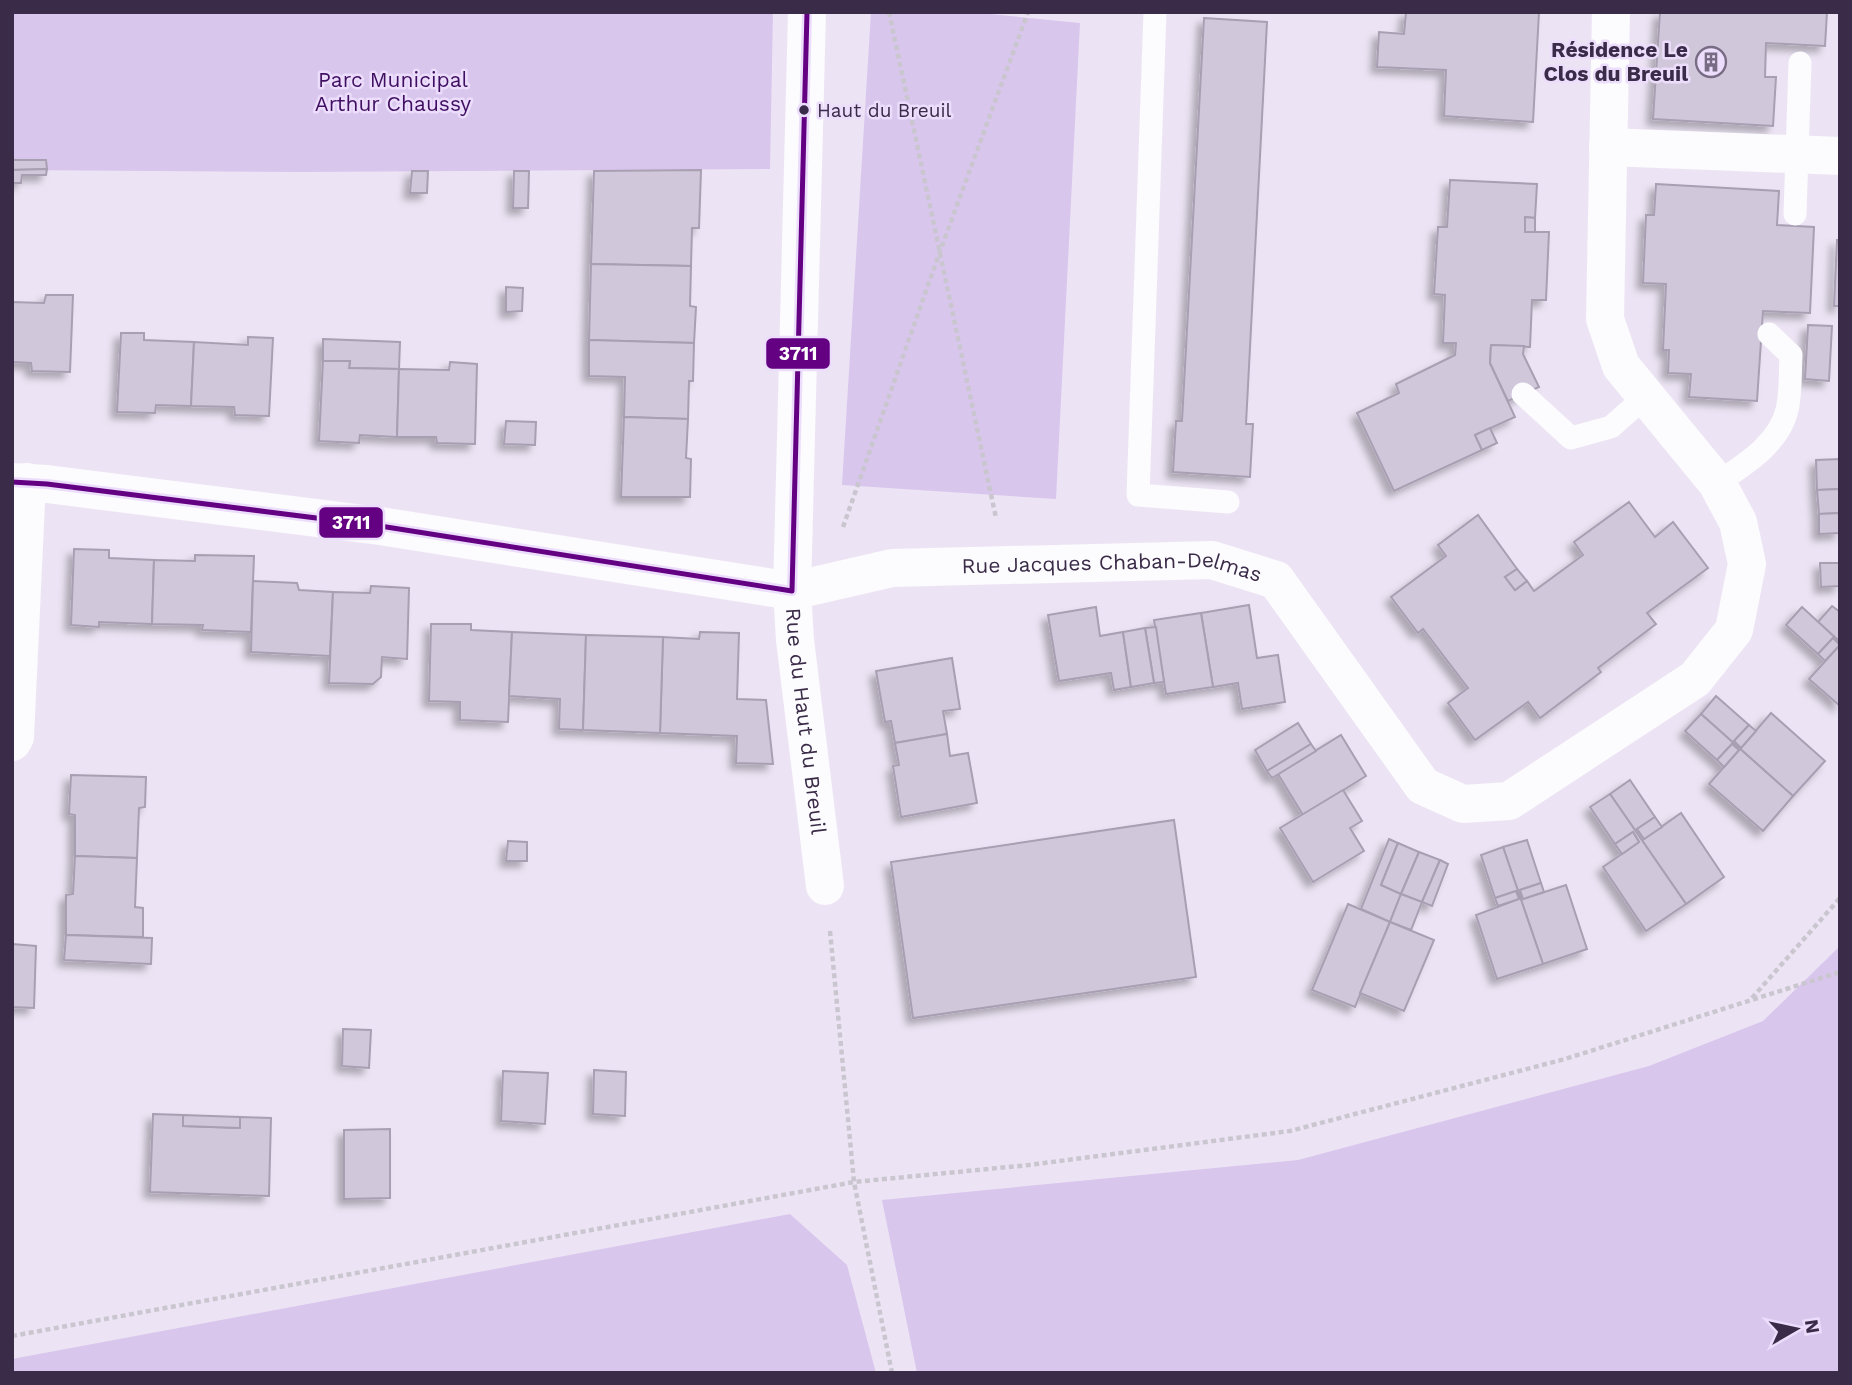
<svg xmlns="http://www.w3.org/2000/svg" width="1852" height="1385" font-family="'Work Sans',sans-serif">
<style>
.green{fill:#d9c6ed}
.building{fill:#d1c7db;stroke:#a99fb3;stroke-width:2;filter:url(#shadow)}
.lines{fill:none;stroke-linecap:round;stroke-linejoin:round}
.path{stroke:#cac6cf;stroke-width:4.5;stroke-dasharray:5 3.5;stroke-linecap:butt}
.service{stroke:#fcfbfd;stroke-width:23}
.minor{stroke:#fcfbfd;stroke-width:38}
.bus-1-casing{stroke:#ebddfb;stroke-width:10}
.bus-1{stroke:#640082;stroke-width:5}
.bus-dot{fill:#3a2b48;stroke:#ebddfb;stroke-width:2.5}
.labels{text-anchor:middle;stroke-width:5;stroke-linejoin:round;paint-order:stroke}
.bus-label{font-size:19px;fill:#3a2b48;stroke:#ebddfb;text-anchor:start}
.poi-label{font-size:21px;font-weight:bold;fill:#3a2b48;stroke:#ebddfb;text-anchor:end}
.park-label{font-size:21px;fill:#400f62;stroke:#ebddfb}
.street-label{font-size:21px;fill:#3a2b48;stroke:#ebddfb}
.line-badge{stroke:#ebddfb;stroke-width:2.5}
.badge-label{font-size:19px;text-anchor:middle;font-weight:bold;fill:#fff}
</style>
<defs>
<filter id="shadow"><feDropShadow dx="-6" dy="6" stdDeviation="3.5" flood-color="#0004"/></filter>
</defs>
<rect width="100%" height="100%" fill="#ece4f4"/>
<g class="green">
<polygon points="12,12 773,12 770,169 302,172 12,170"/>
<polygon points="871,12 969,12 1080,23 1056,499 842,485"/>
<polygon points="1840,946 1840,1373 917,1373 882,1200 1298,1160 1649,1066 1763,1021"/>
<polygon points="790,1214 847,1265 876,1373 12,1373 12,1359"/>
</g>
<g class="building">
<polygon points="1406,12 1539,12 1533,122 1444,116 1446,70 1377,67 1379,32 1404,34"/>
<polygon points="1660,12 1827,12 1825,46 1766,43 1765,77 1776,77 1773,126 1653,119"/>
<polygon points="1204,18 1267,22 1246,424 1253,424 1250,477 1173,472 1176,421 1182,421"/>
<polygon points="12,160 46,160 47,169 12,170"/>
<polygon points="47,169 46,175 22,175 21,183 12,183 12,170"/>
<polygon points="701,170 699,228 692,228 691,266 591,264 594,171"/>
<polygon points="412,171 428,171 427,193 410,193"/>
<polygon points="514,171 529,171 528,208 513,208"/>
<polygon points="1450,180 1537,184 1535,218 1525,217 1525,232 1549,232 1546,300 1532,300 1530,347 1491,345 1490,363 1515,417 1475,435 1482,450 1394,491 1357,413 1399,393 1396,384 1455,355 1456,343 1443,343 1445,295 1434,294 1438,227 1447,227"/>
<polygon points="1656,184 1779,191 1777,225 1814,227 1810,313 1763,311 1757,401 1689,397 1691,374 1668,373 1669,350 1663,350 1666,284 1643,283 1646,215 1654,215"/>
<polygon points="1525,217 1535,218 1535,232 1525,232"/>
<polygon points="1837,240 1840,240 1840,306 1834,306"/>
<polygon points="591,264 691,266 690,306 696,307 694,343 589,340"/>
<polygon points="506,287 523,288 522,311 506,312"/>
<polygon points="46,295 73,295 70,372 32,371 31,363 12,362 12,302 44,303"/>
<polygon points="1808,325 1832,326 1829,381 1805,379"/>
<polygon points="121,333 144,333 144,340 194,342 191,406 156,405 155,413 117,412"/>
<polygon points="248,337 273,338 269,416 235,415 234,407 191,406 194,342 248,345"/>
<polygon points="323,339 400,342 399,369 349,368 350,361 323,361"/>
<polygon points="589,340 694,343 693,381 689,381 688,419 624,417 625,377 589,376"/>
<polygon points="1491,345 1524,346 1523,354 1539,387 1508,401 1490,363"/>
<polygon points="323,361 350,361 349,368 399,369 397,437 360,435 359,443 319,441"/>
<polygon points="450,362 477,364 475,444 437,443 436,437 397,437 399,369 449,370"/>
<polygon points="624,417 688,419 686,458 691,459 690,497 621,497"/>
<polygon points="506,421 536,422 535,445 504,444"/>
<polygon points="1490,428 1497,443 1482,450 1475,435"/>
<polygon points="1840,459 1840,489 1817,490 1816,460"/>
<polygon points="1840,489 1840,513 1819,514 1817,490"/>
<polygon points="1629,502 1655,537 1673,522 1708,568 1647,613 1656,624 1598,668 1601,672 1540,718 1528,702 1475,740 1448,703 1468,688 1423,629 1418,633 1391,597 1446,556 1438,545 1478,515 1517,569 1505,577 1515,590 1527,581 1534,591 1583,555 1574,542"/>
<polygon points="1840,513 1840,533 1819,534 1819,514"/>
<polygon points="74,549 109,550 109,558 154,560 152,624 99,622 99,627 71,625"/>
<polygon points="195,555 254,556 251,632 202,630 203,625 152,624 154,560 195,561"/>
<polygon points="1820,563 1840,563 1840,586 1821,587"/>
<polygon points="1517,569 1527,581 1515,590 1505,577"/>
<polygon points="253,581 297,583 299,590 333,592 330,656 251,652"/>
<polygon points="371,586 409,588 407,659 382,657 381,677 373,684 329,683 333,592 370,593"/>
<polygon points="1249,605 1257,658 1278,655 1285,702 1242,709 1238,683 1213,687 1201,613"/>
<polygon points="1832,606 1840,612 1840,642 1818,622"/>
<polygon points="1096,607 1100,636 1123,632 1131,687 1114,690 1111,673 1059,681 1048,615"/>
<polygon points="1802,607 1840,642 1840,644 1833,638 1818,654 1786,625"/>
<polygon points="1201,613 1213,687 1166,694 1154,620"/>
<polygon points="431,624 471,624 471,630 512,632 508,722 460,720 460,702 429,701"/>
<polygon points="1156,627 1164,682 1154,683 1145,628"/>
<polygon points="1145,628 1154,683 1131,687 1123,632"/>
<polygon points="512,632 586,635 583,730 559,729 560,699 509,696"/>
<polygon points="700,632 739,633 737,699 766,700 773,764 736,763 737,736 660,733 663,637 699,639"/>
<polygon points="586,635 663,637 660,733 583,730"/>
<polygon points="1833,638 1840,645 1825,661 1818,654"/>
<polygon points="1840,645 1840,706 1809,679"/>
<polygon points="952,658 960,709 943,711 947,734 895,743 891,721 885,722 876,671"/>
<polygon points="1716,696 1749,725 1734,741 1741,748 1771,713 1825,761 1793,796 1701,714"/>
<polygon points="1701,714 1793,796 1763,831 1709,784 1739,750 1732,744 1717,760 1685,731"/>
<polygon points="1298,723 1311,744 1267,771 1255,750"/>
<polygon points="1749,725 1756,731 1741,748 1734,741"/>
<polygon points="947,734 950,756 968,753 977,803 901,817 893,766 899,765 895,743"/>
<polygon points="1341,735 1366,776 1303,815 1278,774"/>
<polygon points="1311,744 1316,751 1272,778 1267,771"/>
<polygon points="1732,744 1739,750 1724,767 1717,760"/>
<polygon points="71,775 146,777 145,807 139,808 137,858 75,856 75,815 69,814"/>
<polygon points="1630,780 1655,817 1637,829 1644,839 1681,813 1724,877 1686,904 1610,794"/>
<polygon points="1343,790 1362,821 1350,828 1364,851 1313,882 1280,828"/>
<polygon points="1610,794 1686,904 1646,931 1603,867 1639,842 1633,832 1615,844 1590,807"/>
<polygon points="1655,817 1662,827 1644,839 1637,829"/>
<polygon points="1174,820 1196,977 913,1018 891,862"/>
<polygon points="1633,832 1639,842 1622,854 1615,844"/>
<polygon points="1389,839 1398,843 1381,885 1401,894 1390,922 1361,909"/>
<polygon points="1527,840 1541,883 1520,890 1523,899 1566,885 1587,949 1543,964 1503,847"/>
<polygon points="508,841 527,842 527,861 506,861"/>
<polygon points="1398,843 1419,852 1401,894 1381,885"/>
<polygon points="1503,847 1543,964 1497,979 1476,915 1519,899 1516,891 1495,898 1481,855"/>
<polygon points="1419,852 1440,860 1422,902 1401,894"/>
<polygon points="75,856 137,858 135,907 143,908 143,937 66,935 66,895 73,894"/>
<polygon points="1440,860 1448,864 1432,906 1422,902"/>
<polygon points="1541,883 1544,892 1523,899 1520,890"/>
<polygon points="1516,891 1519,899 1498,906 1495,898"/>
<polygon points="1401,894 1422,902 1411,930 1390,922"/>
<polygon points="1348,904 1390,922 1355,1007 1312,990"/>
<polygon points="1390,922 1434,940 1404,1011 1360,993"/>
<polygon points="66,935 152,938 151,964 64,960"/>
<polygon points="12,944 36,946 34,1008 12,1007"/>
<polygon points="343,1029 371,1030 369,1068 342,1066"/>
<polygon points="594,1070 626,1072 625,1116 593,1114"/>
<polygon points="503,1071 548,1073 545,1124 501,1121"/>
<polygon points="153,1114 183,1115 183,1126 240,1128 240,1117 271,1118 269,1196 150,1192"/>
<polygon points="183,1115 240,1117 240,1128 183,1126"/>
<polygon points="390,1129 390,1198 344,1199 344,1130"/>
</g>
<g class="lines">
<g class="path">
<polyline points="889,12 996,518"/>
<polyline points="843,527 939,254 1028,12"/>
<polyline points="830,931 854,1182 892,1373"/>
<polyline points="1752,998 1840,898"/>
<polyline points="12,1336 854,1182 1029,1165 1290,1131 1565,1059 1840,972"/>
</g>
<g class="service">
<polyline points="1155,12 1138,495 1228,502"/>
<polyline points="1795,214 1800,63"/>
<polyline points="1523,394 1571,438 1611,427 1646,396"/>
<path d="M1717,483c27,-18 62,-39 70,-73 4,-17 3,-37 4,-55l-22,-21"/>
</g>
<g class="minor">
<path id="s1" d="M807,12l-15,579 3,49 30,246"/>
<polyline points="1608,147 1840,156"/>
<path id="s2" d="M12,482l35,2 333,42 412,65 100,-23 320,-8 64,20 147,206 40,18 46,-3 186,-122 39,-49 13,-66 -9,-42 -21,-39 -96,-117 -16,-47 6,-307"/>
<polyline points="12,742 15,737 27,482"/>
</g>
<g class="bus-1-casing">
<polyline id="bus-1" points="12,482 47,484 380,526 792,591 807,12"/>
</g>
<use href="#bus-1" class="bus-1"/>
</g>
<defs>
<g id="building-ring" transform="scale(1.575)"><circle r="9.5" fill="#ebddfb" stroke="#786c84" stroke-width="1.5"/><path d="M-4-6H4V6H1V3H-1V6H-4ZM-2.5-4.3h1.7v1.8h-1.7ZM.8-4.3h1.7v1.8H.8ZM-2.5-1h1.7V.8h-1.7ZM.8-1h1.7V.8H.8Z" fill="#786c84"/></g>
</defs>
<g fill-rule="evenodd">
<use href="#building-ring" x="1711" y="62"/>
</g>
<circle class="bus-dot" cx="804" cy="110" r="6"/>
<g class="labels">
<g class="bus-label">
<text x="817" y="117">Haut du Breuil</text>
</g>
<g class="poi-label">
<text x="1688" y="57">Résidence Le<tspan x="1688" dy="24">Clos du Breuil</tspan></text>
</g>
<g class="park-label">
<text x="393" y="87">Parc Municipal<tspan x="393" dy="24">Arthur Chaussy</tspan></text>
</g>
<g class="street-label">
<text dy="7" stroke="none"><textPath href="#s2" startOffset="1111">Rue Jacques Chaban-Delmas</textPath></text>
<text dy="7" stroke="none"><textPath href="#s1" startOffset="710">Rue du Haut du Breuil</textPath></text>
</g>
</g>
<g class="line-badge">
<rect x="765" y="337" width="66" height="33" rx="7" fill="#640082"/>
<rect x="318" y="506" width="66" height="33" rx="7" fill="#640082"/>
</g>
<g class="badge-label">
<text x="798" y="360">3711</text>
<text x="351" y="529">3711</text>
</g>
<rect width="1852" height="1385" fill="none" stroke="#3a2b48" stroke-width="28"/>
<g transform="translate(1796 1329) rotate(81)" stroke="#ebddfb" stroke-width="5" paint-order="stroke">
<path d="M0-5L12 26L0 18L-12 26Z" fill="#3a2b48"/>
<text y="-10" font-size="19" font-weight="bold" text-anchor="middle" fill="#3a2b48">N</text>
</g>
</svg>
